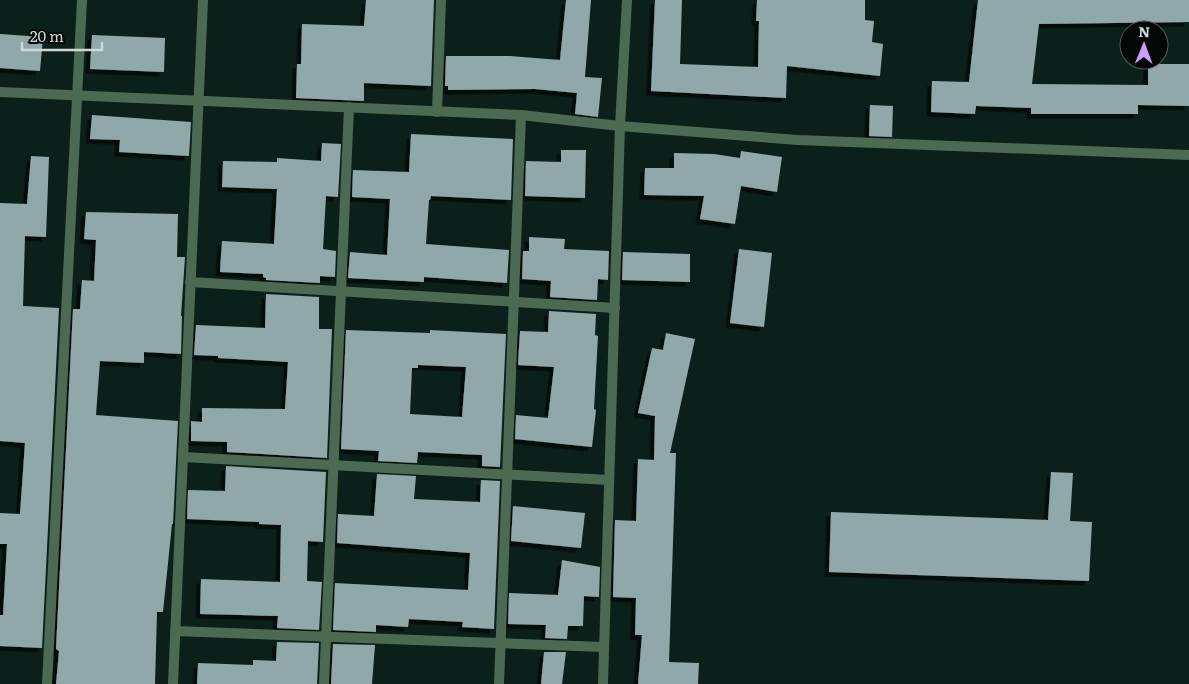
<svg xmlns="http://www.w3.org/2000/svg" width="1189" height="684" font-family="Literata,serif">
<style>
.building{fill:#90a8aa;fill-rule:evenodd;filter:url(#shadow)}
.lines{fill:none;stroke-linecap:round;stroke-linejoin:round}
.street{stroke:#4b6a51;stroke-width:10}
</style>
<defs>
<filter id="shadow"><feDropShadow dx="-4.5" dy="4.5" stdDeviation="0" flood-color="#0009"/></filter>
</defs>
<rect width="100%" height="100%" fill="#0c201b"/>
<g class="building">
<polygon points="366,0 434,0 431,86 364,83 364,101 296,98 297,64 301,64 302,24 364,26"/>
<polygon points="566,0 591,0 585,77 602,78 598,117 575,114 577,93 535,89 448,90 448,86 445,86 446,56 510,56 560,60"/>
<polygon points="655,0 682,0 680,64 758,67 759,21 756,21 757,0 865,0 865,20 874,21 872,42 883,44 880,76 787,66 786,98 651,91"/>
<polygon points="978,0 1189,0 1189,22 1039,24 1032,84 1148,85 1148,64 1189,64 1189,106 1138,105 1138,114 1031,114 1031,108 976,106 975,114 931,112 932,81 969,82"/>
<polygon points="0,34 43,37 40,71 0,68"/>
<polygon points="92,35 165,38 164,72 90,69"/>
<polygon points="870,105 893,106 892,137 869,136"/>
<polygon points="92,115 191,122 189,156 119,152 120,140 90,139"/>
<polygon points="411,134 513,139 511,200 431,196 430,200 429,200 426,244 509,250 507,283 424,277 424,282 348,278 350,252 387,255 390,199 352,197 353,170 409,172"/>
<polygon points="322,143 341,144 338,197 326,196 323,249 336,251 335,277 320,276 320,283 266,280 266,278 263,277 263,274 220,272 222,241 274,244 277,189 222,187 223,161 277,162 277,158 321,161"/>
<polygon points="561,150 586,150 585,198 525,196 526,161 561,162"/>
<polygon points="741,151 782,157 777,192 741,186 735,224 700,219 704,196 644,195 645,168 674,168 674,153 714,154 740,158"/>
<polygon points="31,156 49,157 46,237 25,236 23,306 59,308 42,648 0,646 0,615 3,615 7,544 0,544 0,513 20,514 25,443 0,441 0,203 27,204"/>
<polygon points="86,212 178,214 177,257 185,257 181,316 182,316 181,354 144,352 144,363 100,361 96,415 178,421 173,524 172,524 163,612 157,612 155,684 56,684 59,651 56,649 73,309 80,309 82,280 94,281 96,240 84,239"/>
<polygon points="529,237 565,239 564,249 609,251 608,280 598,279 597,300 550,297 551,281 522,279 523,251 529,251"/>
<polygon points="739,249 772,253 764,327 730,323"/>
<polygon points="623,252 690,254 690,282 622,280"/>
<polygon points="266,294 319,297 319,329 332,329 327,458 227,452 227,442 191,441 191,421 202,422 202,408 285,409 288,362 218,358 218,356 194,355 196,325 265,328"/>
<polygon points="549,311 596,314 595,335 598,336 594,409 596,410 592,447 515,439 516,415 548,418 554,367 518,365 520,331 548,332"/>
<path d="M346,330l84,3v-3l76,4 -6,133 -18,-1v-11l-64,-3 -1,11 -39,-2 1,-10 -38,-2zM418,365l48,2 -4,50 -52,-3 2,-46h6z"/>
<polygon points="666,333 695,339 670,453 676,453 669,662 699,663 698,684 638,684 642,635 635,635 636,598 613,597 615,520 636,521 638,459 654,460 655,416 638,413 652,348 663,350"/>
<polygon points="226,466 326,472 323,542 308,541 307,581 322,582 319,630 277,628 278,616 200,614 201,579 280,582 281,525 259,524 259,522 187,519 188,490 225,491"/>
<polygon points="1051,472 1073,473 1070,521 1092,522 1089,581 829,572 831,512 1048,520"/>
<polygon points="377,474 416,476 414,499 480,502 481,480 500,481 494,629 462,627 463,622 409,619 408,627 376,625 376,632 333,630 335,583 468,590 470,553 337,543 338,514 374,516"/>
<polygon points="513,506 585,513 581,548 511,541"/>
<polygon points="562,560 600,567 599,597 584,596 583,626 568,626 567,639 545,638 546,625 508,624 509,593 558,595"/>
<polygon points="277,642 319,643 317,684 197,684 198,663 253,665 253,660 276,661"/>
<polygon points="333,644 375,645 372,684 331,684"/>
<polygon points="544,652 566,652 562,684 541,684"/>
</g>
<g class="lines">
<g class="street">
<polyline points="0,92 521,115 620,126 798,140 1189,155"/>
<polyline points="437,112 441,0"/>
<polyline points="190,282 615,308"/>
<polyline points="183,457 609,480"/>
<polyline points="175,631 604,647"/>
<polyline points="47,684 82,0"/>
<polyline points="173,684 203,0"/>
<polyline points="324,684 349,107"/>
<polyline points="499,684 521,115"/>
<polyline points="603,684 620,126 627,0"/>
</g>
</g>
<g transform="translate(1144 45) rotate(1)"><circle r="24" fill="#030806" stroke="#545c59"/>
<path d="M0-4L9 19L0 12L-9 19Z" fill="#cf9dff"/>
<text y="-8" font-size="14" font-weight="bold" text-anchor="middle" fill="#cdd9d5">N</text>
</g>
<path d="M22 42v8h80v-8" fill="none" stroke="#cdd9d5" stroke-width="2.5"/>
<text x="30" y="42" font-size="15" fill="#cdd9d5" stroke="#030806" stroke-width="4" paint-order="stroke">20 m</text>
</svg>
